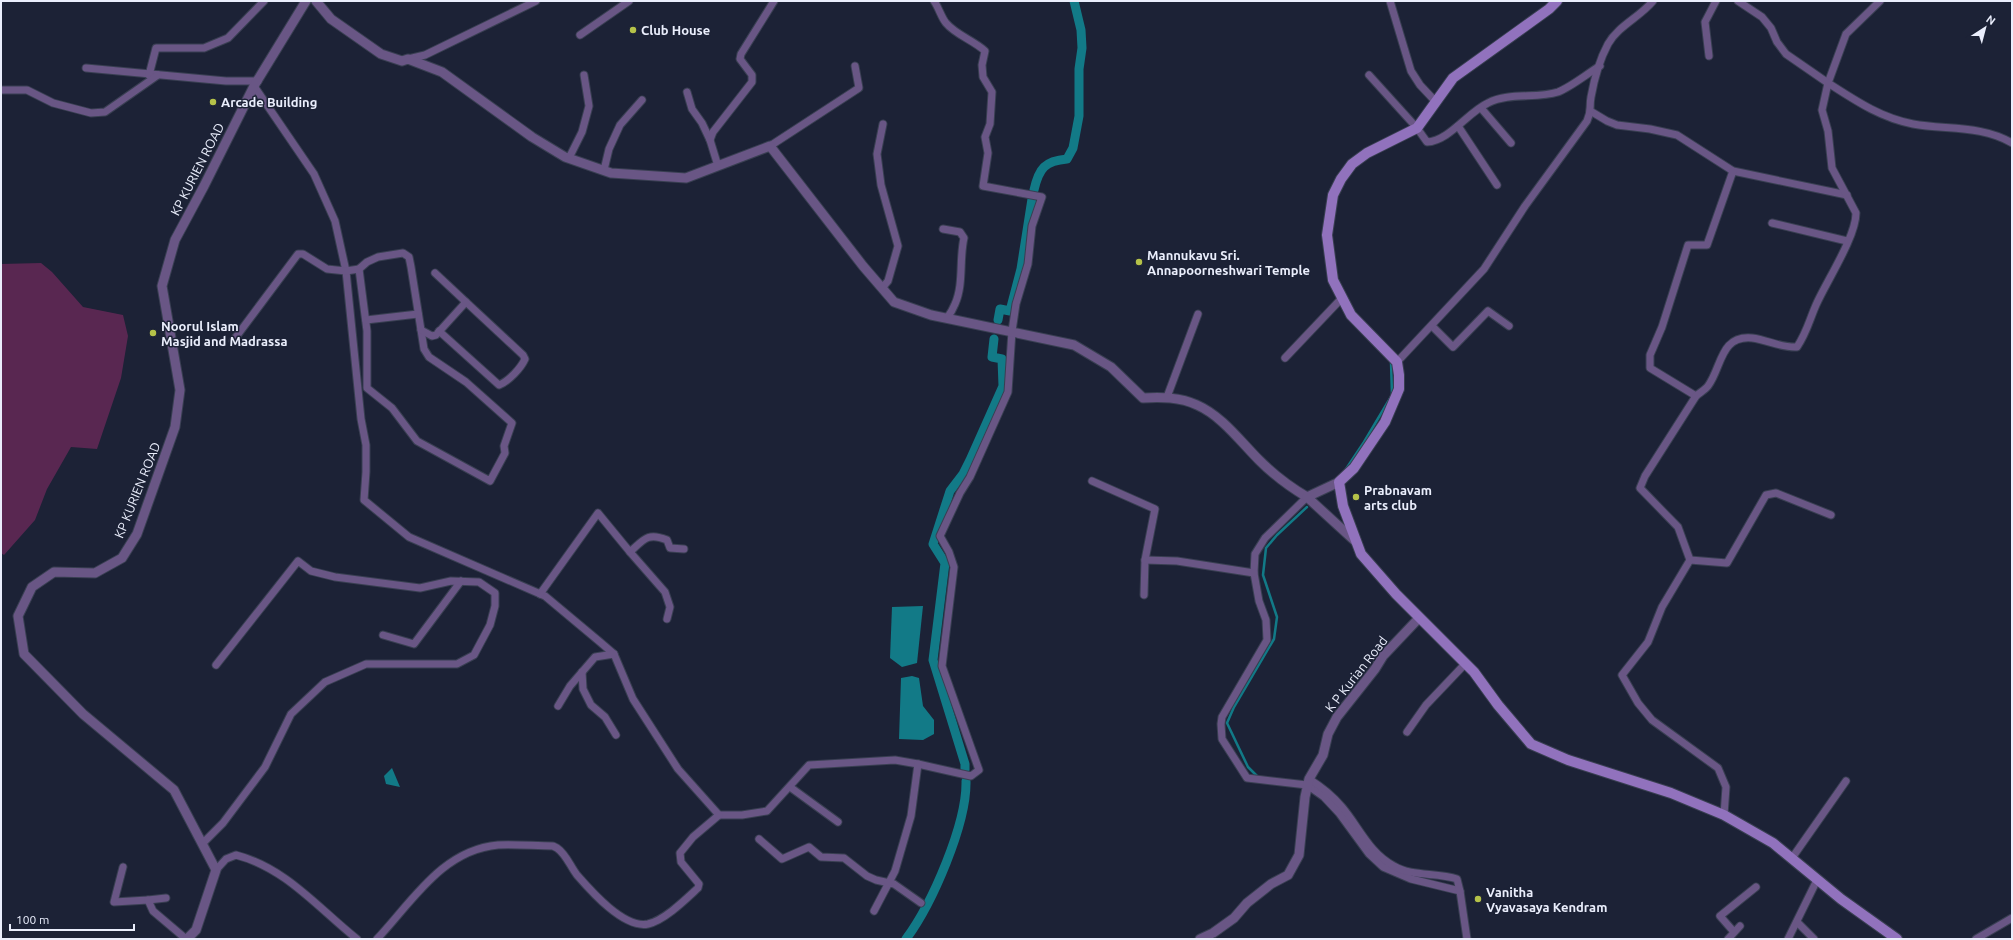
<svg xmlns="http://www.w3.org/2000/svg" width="2013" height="940" font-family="Ubuntu,sans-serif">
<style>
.green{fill:#592751}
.water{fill:#127a87}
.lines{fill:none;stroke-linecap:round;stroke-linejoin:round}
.stream{stroke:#127a87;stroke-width:2.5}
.canal{stroke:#127a87;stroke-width:9}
.minor-casing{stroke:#393f52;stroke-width:9}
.tertiary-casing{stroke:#393f52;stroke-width:11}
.secondary-casing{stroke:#393f52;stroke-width:12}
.minor{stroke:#695685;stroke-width:7}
.tertiary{stroke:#695685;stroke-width:9}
.secondary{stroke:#9172bd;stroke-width:10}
.poi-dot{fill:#b5c249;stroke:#1c2236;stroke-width:1.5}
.labels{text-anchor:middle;stroke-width:3;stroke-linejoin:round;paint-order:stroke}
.poi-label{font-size:13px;font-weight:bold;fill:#eaeefc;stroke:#1c2236;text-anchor:start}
.street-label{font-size:13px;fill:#eaeefc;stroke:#1c2236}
</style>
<rect width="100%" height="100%" fill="#1c2236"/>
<polygon class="green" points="41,263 52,272 83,307 123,315 128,336 121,378 97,449 71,447 47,489 35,520 4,555 1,553 1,264"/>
<g class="water">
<polygon points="923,606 917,663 902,667 890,658 892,607"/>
<polygon points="912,676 919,678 923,706 934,720 934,734 923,740 899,739 901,678"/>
<polygon points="392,768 400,787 386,784 384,776"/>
</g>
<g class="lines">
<g class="stream">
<polyline points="1344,472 1364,442 1392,395 1391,362"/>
<polyline points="1258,777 1248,767 1227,723 1234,707 1274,639 1277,617 1263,575 1266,548 1277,535 1307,507"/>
</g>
<g class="canal">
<path d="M1034,190c5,-22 11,-29 33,-31l6,-11 6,-32v-47l3,-21 -1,-18 -7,-29"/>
<polyline points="998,320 1000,309 1010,311 1021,269 1032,199"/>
<polyline points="965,770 965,764 933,660 945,563 933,544 950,491 963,474 970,460 1003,386 1002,359 992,357 994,339"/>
<path d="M906,939c26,-35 61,-115 60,-158"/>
</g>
<g class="minor-casing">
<g id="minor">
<polyline points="1390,1 1411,71 1420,85 1436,102"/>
<path d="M1880,1l-34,33 -18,49c28,18 53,35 85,41 33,6 69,1 99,19"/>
<polyline points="580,35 629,1"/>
<polyline points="1709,56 1705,22 1716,1"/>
<polyline points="408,59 425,55 536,1"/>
<polyline points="86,68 226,81 258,81"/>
<polyline points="149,75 156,48 204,48 228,38 264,1"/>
<path d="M1369,75l48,53 10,14c22,-1 41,-30 61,-39 21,-11 48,-4 70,-11 13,-5 30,-19 42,-26"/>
<path d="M254,86l60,88 21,47 11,50 15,148 5,26v27l-2,28 45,37 136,59 55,46 14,12 19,45 45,70 41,46h23l25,-4 42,-46 86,-5 23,4 53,12 8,-6 -37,-104 12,-99 -5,-15 -9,-16 20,-43 10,-16 38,-85 4,-61 4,-27 12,-40 4,-38 10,-29 -59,-11 5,-33 -3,-16 5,-13 2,-32 -9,-15 -1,-12 3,-14c-12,-11 -29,-16 -39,-28 -5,-6 -7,-15 -12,-22"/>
<polyline points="1,90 27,90 53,103 91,113 105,112 158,75"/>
<polyline points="687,92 692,109 702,123 710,140"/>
<polyline points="1481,108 1511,143"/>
<polyline points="1592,112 1607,121 1617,125 1650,129 1677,135 1733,171 1847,195"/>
<polyline points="1458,126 1497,185"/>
<polyline points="770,146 859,88 855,66"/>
<polyline points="569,158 582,132 589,106 584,75"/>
<polyline points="718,166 710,140 713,132 752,82 752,75 740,59 741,54 774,1"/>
<polyline points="604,170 609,149 620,125 642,100"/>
<polyline points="1772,223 1847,241"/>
<path d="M943,229l17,3 4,6c-5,21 0,46 -9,66 -2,5 -5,10 -8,14"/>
<polyline points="359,269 367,331 367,388 392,408 417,441 490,481 505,453 504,446 512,423 466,382 429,357 424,349 421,330"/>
<polyline points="882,288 888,281 898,246 881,185 877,154 883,124"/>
<polyline points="366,320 418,314"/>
<polyline points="1432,326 1453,347 1488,311 1509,326"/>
<path d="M439,331l60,54c10,-4 22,-17 26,-26l-2,-4 -57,-53"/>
<polyline points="233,341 298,254 303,254 327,269 346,271 359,269 367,262 378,257 403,253 409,257 411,267 421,330 432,336 436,335 466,302 435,273"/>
<polyline points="1285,358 1341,299"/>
<path d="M1397,362l87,-93 41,-63 62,-85c5,-11 2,-13 4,-24 3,-17 9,-38 17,-53 10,-18 32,-27 45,-43"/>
<polyline points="1696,396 1650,368 1650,355 1662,327 1688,245 1707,245 1733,171"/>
<polyline points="1167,397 1198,314"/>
<polyline points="1092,481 1155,509 1145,560 1144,595"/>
<polyline points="1307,497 1265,538 1255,554 1254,573 1259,601 1266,620 1267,640 1222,717 1221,724 1222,739 1247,778 1307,785 1324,797 1339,813 1369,854 1383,867 1411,879 1460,891 1467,939"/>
<polyline points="630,552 665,592 670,607 667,619"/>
<polyline points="1145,560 1177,561 1254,573"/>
<path d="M1690,560l-12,-33 -38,-39 5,-12 51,-80c3,-3 9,-6 12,-10 14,-19 12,-51 44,-48 16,2 29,10 45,9 10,-15 12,-26 19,-42 10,-23 40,-68 40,-92l-24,-45 -4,-37 -6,-21 6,-27 -42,-29 -9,-12 -6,-14 -9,-11 -24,-16"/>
<polyline points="1690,560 1662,607 1648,642 1622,675 1638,703 1652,720 1718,768 1726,787 1724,815"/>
<polyline points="1690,560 1727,563 1766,495 1776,493 1831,515"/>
<path d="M540,594l58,-81 32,39c14,-13 18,-20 37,-12l3,8 14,1"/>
<polyline points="383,635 414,644 461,581"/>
<polyline points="582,672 583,689 591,705 605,717 616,735"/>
<polyline points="558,706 570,686 595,657 614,654"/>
<polyline points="1407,732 1426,705 1465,664"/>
<path d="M1309,779c13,8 23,16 33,28 17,20 27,46 52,59 18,11 43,6 63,13l3,12"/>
<polyline points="790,787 838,822"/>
<polyline points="759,839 782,859 809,847 821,857 844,858 867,876 876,880 894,884 921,903"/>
<polyline points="203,843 223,823 265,767 291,714 325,682 366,664 457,664 474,655 490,625 495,606 495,593 479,582 451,581 420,588 335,577 311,571 298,561 216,665"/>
<polyline points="1792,858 1846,781"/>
<polyline points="123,867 114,902 148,900 153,911 186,939"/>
<path d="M216,870l10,-11 10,-4c50,13 82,53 121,84"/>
<polyline points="148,900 166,898"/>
<polyline points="874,911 895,871 911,816 918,764"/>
<polyline points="1797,922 1814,939"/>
<polyline points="1734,932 1720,916 1756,887"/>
<path d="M377,939c35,-37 65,-89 121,-94 18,-1 37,1 55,1l4,2c9,6 13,18 20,27 14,16 47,54 71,49 17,-4 38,-25 50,-36l1,-4 -18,-22 -1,-9 13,-16 26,-22"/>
<polyline points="1728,939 1740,926"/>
<polyline points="1788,939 1817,880"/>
<polyline points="1976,939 2012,918"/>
</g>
</g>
<g class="tertiary-casing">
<g id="tertiary">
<path d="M316,1l15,18 50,35 21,7 6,-2 34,13 90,65 33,20 46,16 75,5 84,-32 93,120 31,36 37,13 143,30 37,22 32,31c18,-1 37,-1 54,7 25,11 43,36 62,55 14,14 31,27 48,37l32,-15"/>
<polyline points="1307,497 1355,541"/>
<polyline points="187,939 196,930 216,870 174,790 83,714 24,654 18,616 32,587 54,572 95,573 122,558 137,534 175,427 180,390 162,286 175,240 204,186 254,86 306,1"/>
<polyline points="1200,939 1213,933 1234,918 1247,903 1271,884 1288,875 1299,855 1305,797 1309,779 1323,755 1328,734 1337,717 1375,669 1383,656 1419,618"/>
</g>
</g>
<g class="secondary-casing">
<polyline id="secondary" points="1557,1 1549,9 1453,78 1417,128 1367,153 1352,164 1341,179 1333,195 1327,235 1333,280 1351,315 1397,362 1399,375 1399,389 1385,422 1354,468 1339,482 1343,506 1361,554 1396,594 1474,672 1498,705 1531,744 1568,760 1671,793 1724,815 1773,843 1841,899 1897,939"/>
</g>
<use href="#minor" class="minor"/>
<use href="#tertiary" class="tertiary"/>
<use href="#secondary" class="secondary"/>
</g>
<g class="poi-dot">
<circle cx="633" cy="30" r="4"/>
<circle cx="213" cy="102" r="4"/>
<circle cx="1139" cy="262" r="4"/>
<circle cx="153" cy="333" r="4"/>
<circle cx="1356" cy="497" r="4"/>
<circle cx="1478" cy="899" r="4"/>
</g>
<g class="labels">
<g class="poi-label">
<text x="641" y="35">Club House</text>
<text x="221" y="107">Arcade Building</text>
<text x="1147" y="260">Mannukavu Sri.<tspan x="1147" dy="15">Annapoorneshwari Temple</tspan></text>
<text x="161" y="331">Noorul Islam<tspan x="161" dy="15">Masjid and Madrassa</tspan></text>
<text x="1364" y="495">Prabnavam<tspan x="1364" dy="15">arts club</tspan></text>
<text x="1486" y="897">Vanitha<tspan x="1486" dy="15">Vyavasaya Kendram</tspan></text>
</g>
<g class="street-label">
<text transform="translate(197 169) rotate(-63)" y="5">KP KURIEN ROAD</text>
<text transform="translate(137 490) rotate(-68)" y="5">KP KURIEN ROAD</text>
<text transform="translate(1356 674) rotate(-52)" y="5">K P Kurian Road</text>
</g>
</g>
<rect width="2013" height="940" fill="none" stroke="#eaeefc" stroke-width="4"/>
<g transform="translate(1985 28) rotate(36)" stroke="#1c2236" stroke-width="3" paint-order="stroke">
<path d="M0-3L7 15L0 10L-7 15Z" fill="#eaeefc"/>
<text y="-6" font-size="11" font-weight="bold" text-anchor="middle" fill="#eaeefc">N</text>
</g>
<path d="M10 924v6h124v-6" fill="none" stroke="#eaeefc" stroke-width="2"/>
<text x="16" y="924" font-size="12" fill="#eaeefc" stroke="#1c2236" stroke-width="3" paint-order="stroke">100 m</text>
</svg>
